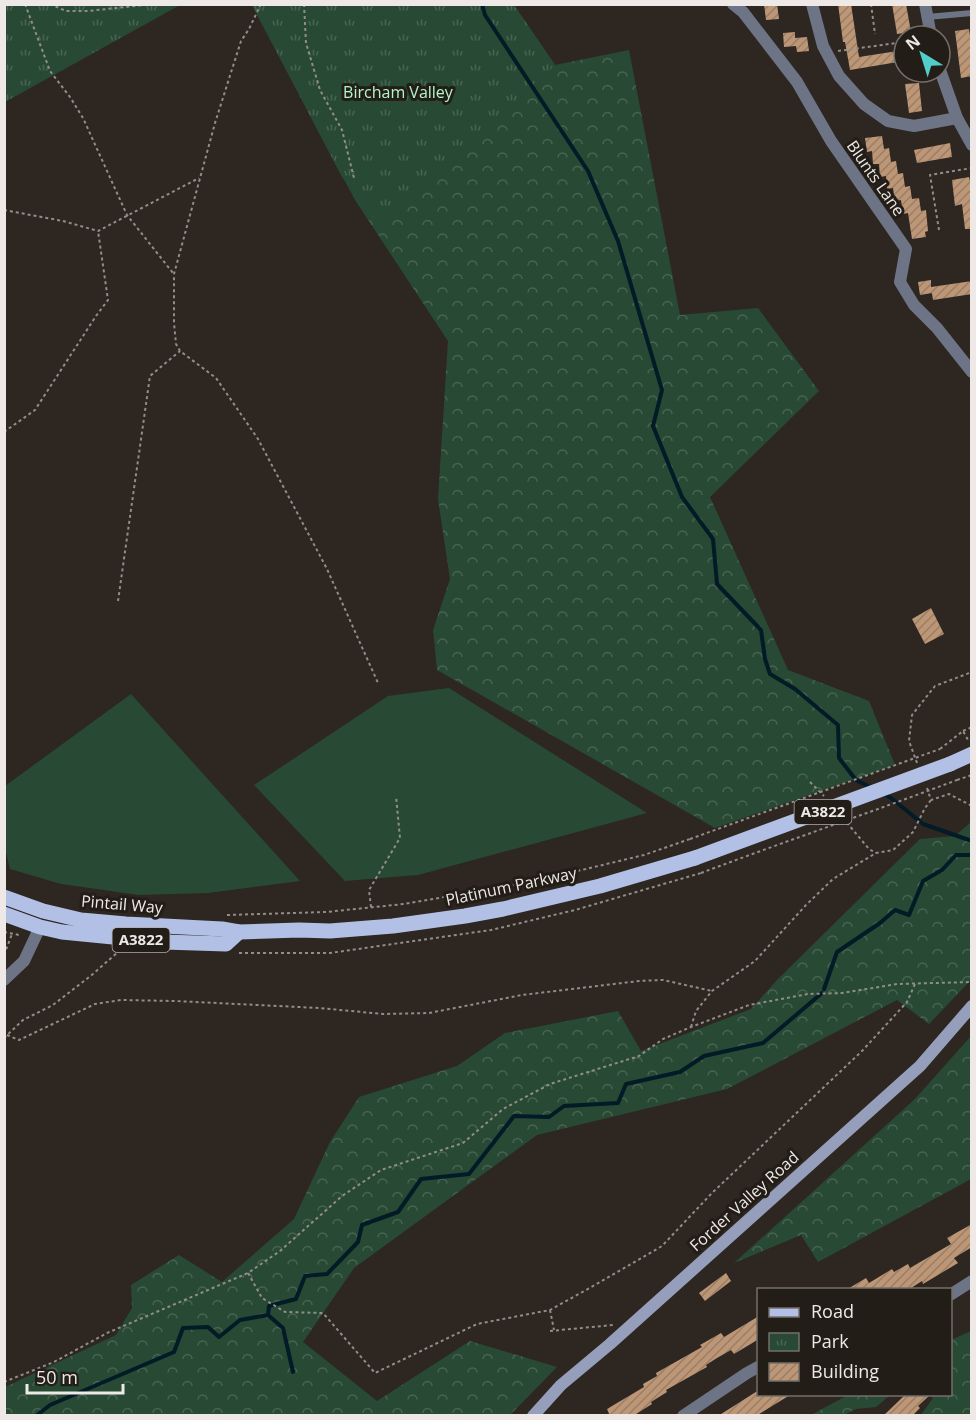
<svg xmlns="http://www.w3.org/2000/svg" width="976" height="1420" font-family="'Open Sans',sans-serif">
<style>
.green{fill:#284a34}
.forest{fill:url(#forest-crowns)}
.park{fill:url(#park-tufts)}
.lines{fill:none;stroke-linecap:round;stroke-linejoin:round}
.stream{stroke:#031b27;stroke-width:4}
.building{fill:url(#building-hatch)}
.path{stroke:#938d89;stroke-width:2;stroke-dasharray:3 3;stroke-linecap:butt}
.lane{stroke:#6d7486;stroke-width:6}
.street{stroke:#6d7486;stroke-width:12}
.secondary{stroke:#959fbb;stroke-width:12}
.primary{stroke:#b3c0e5;stroke-width:15}
.path-bridge{stroke:#938d89;stroke-width:2;stroke-dasharray:3 3;stroke-linecap:butt}
.primary-bridge{stroke:#b3c0e5;stroke-width:15}
.labels{text-anchor:middle;stroke-width:6;stroke-linejoin:round;paint-order:stroke}
.shield{fill:#231d18;stroke:#b1aca8;stroke-width:1.5}
.shield-label{font-size:15px;font-weight:bold;fill:#eee9e6}
.park-label{font-size:16px;fill:#b1f6c7;stroke:#231d18}
.street-label{font-size:16px;fill:#eee9e6;stroke:#231d18}
</style>
<defs>
<pattern id="forest-crowns" width="20" height="18" patternUnits="userSpaceOnUse" patternTransform="scale(1.5)"><rect width="20" height="18" fill="#284a34"/><path d="M2 6a3 3 0 1 1 6 0M12 15a3 3 0 1 1 6 0" fill="none" stroke="#486451"/></pattern>
<pattern id="park-tufts" width="24" height="20" patternUnits="userSpaceOnUse" patternTransform="scale(1.5)"><rect width="24" height="20" fill="#284a34"/><path d="M3 7l-1-3M5 7V3M7 7l1-3M15 17l-1-3M17 17v-4M19 17l1-3" fill="none" stroke="#486451"/></pattern>
<pattern id="building-hatch" width="6" height="6" patternUnits="userSpaceOnUse" patternTransform="scale(1.5)"><rect width="6" height="6" fill="#bd9676"/><path d="M-1 1l2-2M0 6l6-6M5 7l2-2" fill="none" stroke="#9a7e67"/></pattern>
</defs>
<rect width="100%" height="100%" fill="#2d2621"/>
<g class="green">
<polygon points="449,688 647,813 418,875 345,881 254,785 388,696"/>
<polygon points="131,694 300,881 208,893 139,895 61,884 10,869 5,848 5,786"/>
</g>
<g class="forest">
<polygon points="252,5 514,5 555,65 629,50 680,315 758,308 819,391 710,497 788,670 869,701 895,765 715,828 437,670 433,630 450,579 438,499 448,341 355,200"/>
<polygon points="971,822 971,980 929,1024 897,1000 727,1089 537,1135 354,1268 303,1342 377,1401 470,1341 557,1367 510,1415 5,1415 5,1387 116,1335 132,1308 131,1285 179,1255 222,1282 294,1219 330,1142 359,1097 457,1066 505,1033 618,1011 641,1051 751,1009 777,980 920,839 955,836"/>
<polygon points="971,1036 971,1179 818,1262 801,1235 734,1263 915,1099"/>
<polygon points="971,1331 971,1414 968,1416 921,1415 933,1398 930,1395 950,1394 951,1340"/>
<polygon points="848,1395 890,1395 876,1407 856,1409 844,1415 811,1415"/>
</g>
<g class="park">
<polygon points="5,4 180,4 180,5 5,102"/>
<polygon points="252,5 514,5 555,65 382,229 342,177"/>
</g>
<g class="lines">
<g class="stream">
<polyline points="482,4 485,15 588,171 618,241 662,390 653,426 682,497 713,539 717,584 761,630 765,659 770,674 795,689 838,725 839,758 856,780 870,787"/>
<polyline points="882,793 891,798 923,824 972,841"/>
<polyline points="824,989 837,952 880,923 895,910 909,915 923,881 942,870 956,855 972,855"/>
<polyline points="268,1315 283,1328 293,1372"/>
<polyline points="36,1416 50,1405 174,1352 183,1328 208,1327 219,1337 240,1320 268,1315 269,1306 296,1299 305,1276 327,1274 358,1242 362,1225 398,1212 421,1179 469,1174 514,1116 549,1117 564,1106 618,1103 626,1084 680,1072 704,1056 763,1043 822,993"/>
</g>
</g>
<g class="building">
<polygon points="764,4 777,4 779,19 766,20"/>
<polygon points="838,4 851,4 859,57 904,50 904,61 850,70 845,42 843,42"/>
<polygon points="892,4 906,4 911,32 897,34"/>
<polygon points="969,29 972,50 972,76 961,78 955,31"/>
<polygon points="795,32 795,38 807,37 809,51 797,52 796,46 784,47 783,33"/>
<polygon points="919,83 922,111 909,113 905,84"/>
<polygon points="882,136 884,149 889,148 891,162 896,161 898,174 903,173 905,187 910,186 912,199 919,198 921,211 926,210 928,231 925,232 926,237 912,239 908,213 903,214 901,200 895,201 893,188 887,189 886,176 880,177 879,164 873,164 872,151 867,152 865,138"/>
<polygon points="950,143 952,157 917,163 914,150"/>
<polygon points="969,177 972,190 972,229 965,229 962,204 955,206 952,180"/>
<polygon points="931,280 931,287 972,281 972,294 933,300 931,287 932,293 920,295 918,282"/>
<polygon points="931,608 944,634 925,644 912,619"/>
<polygon points="972,1224 972,1247 954,1258 958,1263 923,1284 922,1281 908,1290 846,1290 866,1278 869,1283 892,1269 894,1272 908,1264 910,1268 951,1244 947,1238"/>
<polygon points="726,1273 731,1281 705,1301 699,1293"/>
<polygon points="759,1316 759,1339 734,1354 731,1350 717,1358 706,1365 707,1367 666,1390 667,1392 651,1402 652,1404 633,1416 610,1416 607,1409 644,1387 643,1384 657,1376 656,1373 702,1347 700,1345 721,1333 724,1337"/>
<polygon points="759,1390 759,1395 790,1395 756,1416 718,1416"/>
<polygon points="905,1395 930,1395 918,1406 920,1408 912,1416 883,1416"/>
</g>
<g class="lines">
<g class="path">
<polyline points="25,4 50,71 70,97 83,118 127,215 173,273"/>
<polyline points="50,4 66,11 88,11 154,4"/>
<polyline points="261,4 249,29 241,41 215,123 174,274 174,323 176,344 180,351 216,378 258,439 327,569 378,683"/>
<polyline points="304,4 306,43 320,90 342,130 354,178"/>
<polyline points="871,4 875,34"/>
<polyline points="838,51 904,42"/>
<polyline points="4,210 63,221 98,231 199,178"/>
<polyline points="939,230 930,175 972,168"/>
<polyline points="4,432 35,410 96,316 108,300 98,231"/>
<polyline points="118,601 150,376 180,351"/>
<polyline points="963,731 972,727"/>
<polyline points="940,749 963,731 968,740"/>
<polyline points="917,763 909,741 912,715 935,686 972,672"/>
<polyline points="957,780 972,775"/>
<polyline points="810,782 824,796"/>
<polyline points="927,788 931,800 949,794 972,806"/>
<polyline points="843,818 869,849 876,853"/>
<polyline points="371,907 369,890 400,838 396,796"/>
<polyline points="227,915 326,912 404,904 536,881 644,855 690,839"/>
<polyline points="4,932 19,935"/>
<polyline points="239,953 330,953 491,930 575,910 701,873"/>
<polyline points="4,955 12,934"/>
<polyline points="691,1027 696,1011 712,991 755,961 806,905 833,879 876,853 893,850 913,832 925,808 931,800"/>
<polyline points="7,1035 19,1040 95,1004 121,1000 175,1001 319,1008 383,1014 429,1013 522,995 639,981 663,980 712,991"/>
<polyline points="4,1038 23,1020 53,1005 93,974 119,951"/>
<polyline points="248,1273 262,1298 285,1312 323,1313 375,1373 477,1324 550,1310 595,1285 662,1246 712,1193 862,1051 907,1002 915,984"/>
<polyline points="550,1310 554,1330"/>
<polyline points="550,1331 613,1325"/>
<polyline points="4,1382 54,1362 107,1333 248,1273 280,1251 342,1196 381,1170 463,1143 503,1109 550,1084 639,1056 663,1039 691,1027 749,1005 808,994 842,993 897,984 972,982"/>
</g>
<polyline class="lane" points="927,17 972,13"/>
<g class="street">
<polyline points="733,4 743,12 797,82 831,141 906,249 900,282 914,305 937,328 972,372"/>
<polyline points="812,4 823,46 839,76 864,104 888,121 914,126 957,118"/>
<polyline points="925,4 931,36"/>
<polyline points="940,70 957,118 972,145"/>
<polyline points="4,980 24,961 40,927"/>
<polyline points="950,1295 972,1281"/>
<polyline points="683,1416 747,1373 758,1367"/>
</g>
<polyline class="secondary" points="533,1416 561,1385 610,1344 920,1066 972,1006"/>
<g class="primary">
<polyline points="950,764 972,754"/>
<polyline points="4,897 43,911 81,920 126,924 222,929 239,932 299,930 330,931 393,926 465,916 503,909 600,886 695,858"/>
<polyline points="4,914 40,927 62,932 164,942 226,944 239,932"/>
</g>
<g class="path-bridge">
<polyline points="690,839 940,749"/>
<path d="M701,873c85,-32 171,-61 256,-93"/>
</g>
<polyline class="primary-bridge" points="695,858 950,764"/>
</g>
<g class="labels">
<g class="shield">
<rect x="794.5" y="800" width="57" height="24" rx="4.5"/>
<rect x="112.5" y="928" width="57" height="24" rx="4.5"/>
</g>
<g class="shield-label">
<text x="823" y="817">A3822</text>
<text x="141" y="945">A3822</text>
</g>
<g class="park-label">
<text x="398" y="98">Bircham Valley</text>
</g>
<g class="street-label">
<text transform="translate(876 178) rotate(55)" y="6">Blunts Lane</text>
<text transform="translate(511 886) rotate(-12)" y="6">Platinum Parkway</text>
<text transform="translate(122 904) rotate(5)" y="6">Pintail Way</text>
<text transform="translate(744 1201) rotate(-42)" y="6">Forder Valley Road</text>
</g>
</g>
<rect width="976" height="1420" fill="none" stroke="#eee9e6" stroke-width="12"/>
<rect x="757" y="1288" width="195" height="108" fill="#231d18" stroke="#746f6a" stroke-width="1.5"/>
<rect x="769" y="1308" width="30" height="9" fill="#b3c0e5" stroke="#746f6a" stroke-width="1.5"/>
<text x="811" y="1318" font-size="18" fill="#eee9e6">Road</text>
<rect x="769" y="1333" width="30" height="18" fill="url(#park-tufts)" stroke="#746f6a" stroke-width="1.5"/>
<text x="811" y="1348" font-size="18" fill="#eee9e6">Park</text>
<rect x="769" y="1363" width="30" height="18" fill="url(#building-hatch)" stroke="#746f6a" stroke-width="1.5"/>
<text x="811" y="1378" font-size="18" fill="#eee9e6">Building</text>
<g transform="translate(922 54) rotate(322)"><circle r="28" fill="#231d18" stroke="#746f6a" stroke-width="1.5"/>
<path d="M0-4.5L10 22L0 15L-10 22Z" fill="#53cdca"/>
<text y="-9" font-size="16" font-weight="bold" text-anchor="middle" fill="#eee9e6">N</text>
</g>
<path d="M27 1384v9h96v-9" fill="none" stroke="#eee9e6" stroke-width="3"/>
<text x="36" y="1384" font-size="18" fill="#eee9e6" stroke="#231d18" stroke-width="4.5" paint-order="stroke">50 m</text>
</svg>
